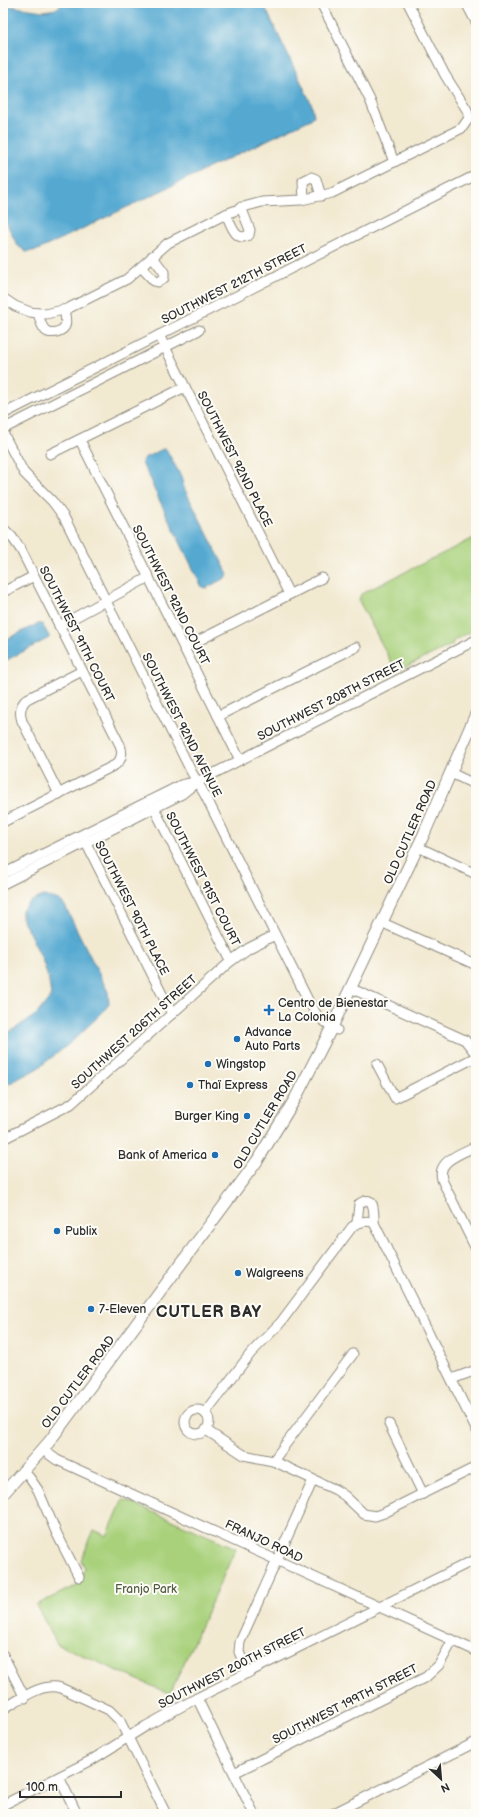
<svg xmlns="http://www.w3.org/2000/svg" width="479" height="1817" font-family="'Balsamiq Sans',sans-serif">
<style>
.green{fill:#a9d17b;stroke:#6a7e53}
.water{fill:#55a9d1;stroke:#406a7e}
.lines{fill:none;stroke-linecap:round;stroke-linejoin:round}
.minor-casing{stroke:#8e8a7e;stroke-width:11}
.major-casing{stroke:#8e8a7e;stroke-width:13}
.minor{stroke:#fff;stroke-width:9}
.major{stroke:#fff;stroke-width:11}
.poi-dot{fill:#1f6fb2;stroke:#fdfcf7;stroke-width:1.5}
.labels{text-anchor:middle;stroke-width:4;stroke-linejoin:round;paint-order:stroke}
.street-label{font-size:12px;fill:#2b2b2b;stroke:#fdfcf7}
.poi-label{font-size:12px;fill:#2b2b2b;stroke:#fdfcf7;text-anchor:start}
.park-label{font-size:12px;fill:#515d43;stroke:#fdfcf7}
.district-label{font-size:16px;font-weight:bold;letter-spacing:1px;fill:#2b2b2b;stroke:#fdfcf7}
</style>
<rect width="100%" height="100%" fill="#fdfcf7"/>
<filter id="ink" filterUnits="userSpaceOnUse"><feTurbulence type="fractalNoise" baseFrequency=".025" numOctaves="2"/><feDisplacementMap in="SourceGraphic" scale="8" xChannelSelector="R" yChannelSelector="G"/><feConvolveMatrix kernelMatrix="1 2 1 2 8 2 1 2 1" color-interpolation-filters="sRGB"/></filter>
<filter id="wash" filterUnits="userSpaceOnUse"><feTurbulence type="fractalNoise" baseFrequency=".012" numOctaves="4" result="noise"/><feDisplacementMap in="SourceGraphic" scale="16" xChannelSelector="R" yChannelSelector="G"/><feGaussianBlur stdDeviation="0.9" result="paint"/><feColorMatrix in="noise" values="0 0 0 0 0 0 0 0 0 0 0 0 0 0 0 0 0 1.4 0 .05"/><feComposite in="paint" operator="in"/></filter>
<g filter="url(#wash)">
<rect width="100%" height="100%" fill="#f2e9d1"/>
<g class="green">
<polygon points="476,537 476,629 453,641 452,645 396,671 360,603 359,600 361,594"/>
<polygon points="123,1499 236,1548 170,1694 57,1644 36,1605 77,1585 85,1568 81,1560 94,1530 107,1536"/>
</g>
<g class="water">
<polygon points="62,3 263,3 312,105 314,116 311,119 38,250 26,252 17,245 3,216 3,5 43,11 56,9"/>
<path d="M163,449h3l16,29 2,10 44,86 -3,4 -19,10 -4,-1 -49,-100c0,-9 -10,-16 -11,-26l2,-3z"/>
<polygon points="37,624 42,624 49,636 49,638 3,662 3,641"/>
<path d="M43,896c9,2 17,2 22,10l43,86 1,12 -7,9 -33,31 -31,24 -35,19v-52l13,-7 21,-14 14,-18 -2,-15 -7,-22 -20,-41v-8l8,-8z"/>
</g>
</g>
<g filter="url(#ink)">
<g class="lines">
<g class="minor-casing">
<g id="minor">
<polyline points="321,3 370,100 394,162"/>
<polyline points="466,3 476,22"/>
<polyline points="304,199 303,181 311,177 316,179 321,196"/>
<path d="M226,214c5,10 9,29 23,21l1,-5 -9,-23"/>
<polyline points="141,267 154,281 158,282 164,278 164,272 152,256"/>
<polyline points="3,298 15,306 30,312 46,314 67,309 127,279 168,243 226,214 247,206 262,202 301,200 332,193 462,128 469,118 467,110 445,75 408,3"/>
<path d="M38,313c2,6 3,13 7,17 5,5 17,2 20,-4 2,-5 0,-11 -1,-16"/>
<polyline points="159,335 289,594"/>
<polyline points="3,414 476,175"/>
<polyline points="3,429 199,330"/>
<polyline points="3,433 24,473 52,501 64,517 192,773 205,795 308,1000 318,1017 337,1030"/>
<polyline points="80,440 240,760"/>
<polyline points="50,454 185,387"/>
<path d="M3,528l9,9 9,13 99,195c3,8 2,15 -5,20l-112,57"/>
<polyline points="3,592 34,576"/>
<polyline points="59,626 149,577"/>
<polyline points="184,648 322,578"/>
<polyline points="218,716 356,647"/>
<polyline points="451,773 476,785"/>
<path d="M59,794l-37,-73c-3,-9 -2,-16 5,-22l55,-28"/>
<polyline points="154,808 231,961"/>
<polyline points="83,837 172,1014"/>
<polyline points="418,847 476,874"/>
<polyline points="3,874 181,785 195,782"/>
<polyline points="3,884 182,794 197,782 476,640"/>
<polyline points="383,923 476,965"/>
<polyline points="357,991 465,1040 476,1054"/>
<polyline points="377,1064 395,1098 476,1057"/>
<polyline points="3,1139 71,1104 231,961 249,948 275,935"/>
<path d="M476,1146c-15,8 -42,15 -33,36l33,67"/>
<path d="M357,1223l2,-19c16,-12 15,9 15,19"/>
<polyline points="452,1379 476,1370"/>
<circle cx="197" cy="1422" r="12"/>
<path d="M205,1413l46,-60 30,-31 71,-95c7,-5 14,-8 22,-4l102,206"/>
<polyline points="389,1424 423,1494"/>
<polyline points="206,1430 244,1455 273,1461 336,1490 345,1496 364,1514 375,1516 384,1513 476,1467"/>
<polyline points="43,1450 57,1460 476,1651"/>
<polyline points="273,1461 353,1354"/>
<polyline points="29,1477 38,1490 57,1534 79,1577"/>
<polyline points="3,1655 25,1698"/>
<polyline points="248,1673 239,1652 240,1642 313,1480"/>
<polyline points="197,1698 254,1814"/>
<path d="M3,1709c16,-9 39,-27 58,-21l48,22 11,11 46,93"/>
<polyline points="234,1773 426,1677 439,1665 453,1640"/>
<polyline points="59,1777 77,1814"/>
<polyline points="3,1805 90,1761 146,1726 197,1698 476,1559"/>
<polyline points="332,1814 476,1742"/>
</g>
</g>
<g class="major-casing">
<polyline id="major" points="3,1494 49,1442 257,1161 295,1099 332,1027 424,834 476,714"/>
</g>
<use href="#minor" class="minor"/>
<use href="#major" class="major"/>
</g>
</g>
<g class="poi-dot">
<path d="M267 1004h4v4h4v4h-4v4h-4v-4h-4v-4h4z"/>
<circle cx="237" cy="1039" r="4"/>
<circle cx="208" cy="1064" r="4"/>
<circle cx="190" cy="1085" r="4"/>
<circle cx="247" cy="1116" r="4"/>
<circle cx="215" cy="1155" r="4"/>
<circle cx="57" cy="1231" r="4"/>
<circle cx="238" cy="1273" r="4"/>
<circle cx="91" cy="1309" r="4"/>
</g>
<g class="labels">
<g class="street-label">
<text transform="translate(234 284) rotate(-27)" y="4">SOUTHWEST 212TH STREET</text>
<text transform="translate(235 459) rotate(63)" y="4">SOUTHWEST 92ND PLACE</text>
<text transform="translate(171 595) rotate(63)" y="4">SOUTHWEST 92ND COURT</text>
<text transform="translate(77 634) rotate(63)" y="4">SOUTHWEST 91TH COURT</text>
<text transform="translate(331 700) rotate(-27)" y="4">SOUTHWEST 208TH STREET</text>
<text transform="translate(182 725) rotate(63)" y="4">SOUTHWEST 92ND AVENUE</text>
<text transform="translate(410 832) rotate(-66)" y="4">OLD CUTLER ROAD</text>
<text transform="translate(203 879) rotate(63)" y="4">SOUTHWEST 91ST COURT</text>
<text transform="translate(132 908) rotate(63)" y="4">SOUTHWEST 90TH PLACE</text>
<text transform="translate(134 1032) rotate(-42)" y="4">SOUTHWEST 206TH STREET</text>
<text transform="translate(265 1120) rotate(-59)" y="4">OLD CUTLER ROAD</text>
<text transform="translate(78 1382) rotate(-53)" y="4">OLD CUTLER ROAD</text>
<text transform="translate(264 1541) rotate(25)" y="4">FRANJO ROAD</text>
<text transform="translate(232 1668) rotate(-27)" y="4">SOUTHWEST 200TH STREET</text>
<text transform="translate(345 1704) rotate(-27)" y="4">SOUTHWEST 199TH STREET</text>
</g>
<g class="poi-label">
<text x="278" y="1007">Centro de Bienestar<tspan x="278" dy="14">La Colonia</tspan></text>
<text x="245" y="1036">Advance<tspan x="245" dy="14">Auto Parts</tspan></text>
<text x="216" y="1068">Wingstop</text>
<text x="198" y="1089">Thaï Express</text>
<text x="239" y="1120" text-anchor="end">Burger King</text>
<text x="207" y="1159" text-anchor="end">Bank of America</text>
<text x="65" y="1235">Publix</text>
<text x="246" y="1277">Walgreens</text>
<text x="99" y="1313">7-Eleven</text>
</g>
<g class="park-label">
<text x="146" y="1593">Franjo Park</text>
</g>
<g class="district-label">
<text x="209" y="1317">CUTLER BAY</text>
</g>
</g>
<rect width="479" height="1817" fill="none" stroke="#fdfcf7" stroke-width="16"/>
<g transform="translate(441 1779) rotate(154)" stroke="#fdfcf7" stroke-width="3" paint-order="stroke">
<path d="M0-3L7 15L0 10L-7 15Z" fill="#2b2b2b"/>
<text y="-6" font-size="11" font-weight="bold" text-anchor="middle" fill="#2b2b2b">N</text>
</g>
<path d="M20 1791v6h101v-6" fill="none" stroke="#2b2b2b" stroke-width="2"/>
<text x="26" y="1791" font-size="12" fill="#2b2b2b" stroke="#fdfcf7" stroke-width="3" paint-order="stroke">100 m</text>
</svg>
